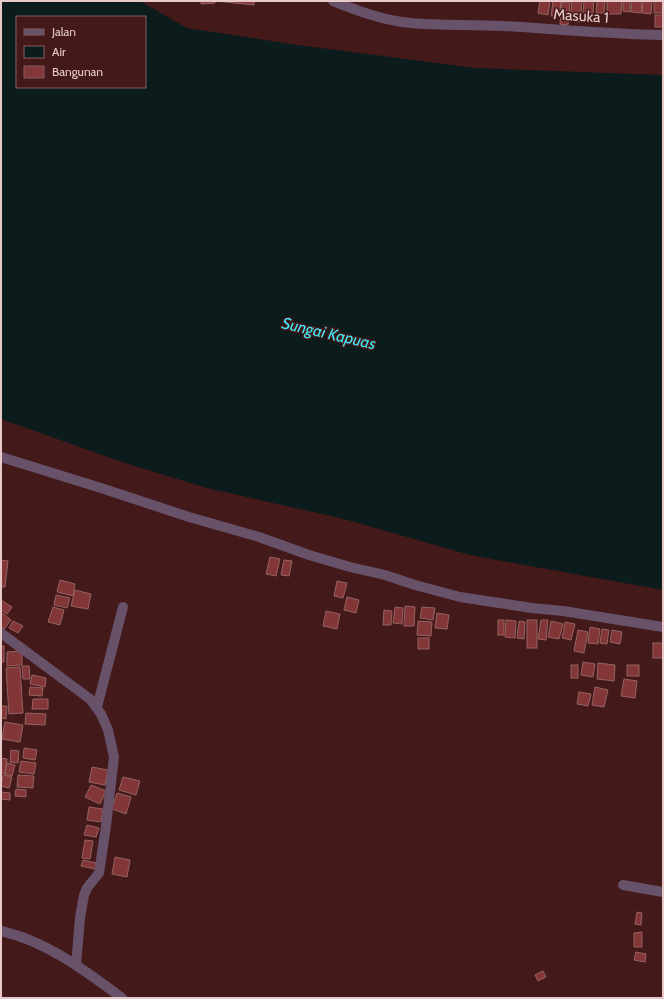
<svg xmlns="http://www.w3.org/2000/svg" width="664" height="999" font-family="Cabin,sans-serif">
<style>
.water{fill:#0c1c1d;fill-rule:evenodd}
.building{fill:#823638;stroke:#956361}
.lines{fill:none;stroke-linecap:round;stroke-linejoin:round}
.minor{stroke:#67526a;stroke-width:10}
.labels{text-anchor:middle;stroke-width:3;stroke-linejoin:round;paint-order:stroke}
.street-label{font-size:15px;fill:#e6c9c8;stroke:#43191a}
.water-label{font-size:16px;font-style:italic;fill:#3fedf8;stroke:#43191a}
</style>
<rect width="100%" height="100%" fill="#43191a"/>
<path class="water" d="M1,1h139l47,27 111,17 177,23 188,7v515l-193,-35 -126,-36 -137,-31 -85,-26 -121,-43zM17,17h128v70h-128z"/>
<g class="building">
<polygon points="201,1 215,1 215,3 201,4"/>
<polygon points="216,1 254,1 254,5"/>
<polygon points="540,1 550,1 548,15 538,13"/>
<polygon points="553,1 561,1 560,16 551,16"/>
<polygon points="572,1 582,1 580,22 570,21"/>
<polygon points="584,1 594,1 593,13 583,13"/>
<polygon points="597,1 605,1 604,13 596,13"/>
<polygon points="607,1 622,1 621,14 607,14"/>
<polygon points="623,1 630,1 630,12 623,11"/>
<polygon points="632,1 642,1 641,13 631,12"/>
<polygon points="643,1 652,1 651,14 642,13"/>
<rect x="654" y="1" width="9" height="12"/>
<polygon points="562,2 570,2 568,25 560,24"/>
<rect x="655" y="15" width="8" height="12"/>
<polygon points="270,557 280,559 276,576 266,574"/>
<polygon points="1,560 8,561 5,587 1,587"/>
<polygon points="284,560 292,561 289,576 281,575"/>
<polygon points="60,580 75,584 73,596 57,592"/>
<polygon points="337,581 347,583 343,598 334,596"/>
<polygon points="75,590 91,594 88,609 71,606"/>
<polygon points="56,595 70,598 67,608 54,605"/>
<polygon points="347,597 359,600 356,613 344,610"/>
<polygon points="1,600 12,607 7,614 1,610"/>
<polygon points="405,606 415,607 414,626 404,626"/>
<polygon points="53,607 64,610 60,625 48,622"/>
<polygon points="395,607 403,608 402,624 393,623"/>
<polygon points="422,607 435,608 433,620 420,618"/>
<polygon points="384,610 392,611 391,625 383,625"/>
<polygon points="326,611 340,614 337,629 323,626"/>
<polygon points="1,612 11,620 4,629 1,626"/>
<polygon points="437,613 449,615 447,629 435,628"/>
<rect x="498" y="620" width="6" height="15"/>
<polygon points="506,620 516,621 515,638 505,637"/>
<rect x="527" y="620" width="10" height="28"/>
<polygon points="541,620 548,620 546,640 538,639"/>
<polygon points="13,621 23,626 18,633 9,628"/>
<polygon points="418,621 432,622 431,636 417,635"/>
<polygon points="519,621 525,622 524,639 517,638"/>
<polygon points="551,621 563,624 559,639 548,637"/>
<polygon points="565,622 575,624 571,640 562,638"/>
<polygon points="590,627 600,629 598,644 588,643"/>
<polygon points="602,629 609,630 607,644 600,643"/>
<polygon points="578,630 588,632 584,653 574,651"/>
<polygon points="612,630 622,632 620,644 610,642"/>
<rect x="418" y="638" width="11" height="11"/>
<rect x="653" y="643" width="10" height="15"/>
<rect x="1" y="646" width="3" height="16"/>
<polygon points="22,651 22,665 7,666 7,652"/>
<polygon points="583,662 595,664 593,677 581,675"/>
<polygon points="598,663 615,665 614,681 597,679"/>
<rect x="571" y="665" width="7" height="13"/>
<rect x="627" y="665" width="12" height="11"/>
<polygon points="22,666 29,666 30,679 23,679"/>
<polygon points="20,667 23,713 9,714 6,668"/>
<polygon points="32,675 46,678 45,687 30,684"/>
<polygon points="624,679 637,681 635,698 621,696"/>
<polygon points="30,687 43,688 42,696 29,695"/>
<polygon points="595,687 608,690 604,707 592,705"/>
<polygon points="579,692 591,694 588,706 577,704"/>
<polygon points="33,699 48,699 48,709 32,709"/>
<polygon points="1,706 7,706 6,719 1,718"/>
<polygon points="26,713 46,714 45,725 25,724"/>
<polygon points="5,722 23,725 20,742 2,739"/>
<polygon points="24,748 37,750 35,760 23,758"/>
<polygon points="11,750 19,751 18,763 10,762"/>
<polygon points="1,758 7,759 5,774 1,773"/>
<polygon points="21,761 36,763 34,774 19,772"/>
<polygon points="7,763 15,765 12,776 5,774"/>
<polygon points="92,767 108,770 105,785 89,782"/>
<polygon points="3,775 12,777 9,788 1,786"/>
<polygon points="18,775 34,776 33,788 17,787"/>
<polygon points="123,777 140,781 136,795 119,790"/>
<polygon points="91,785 106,791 100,804 85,797"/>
<polygon points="16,789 26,790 26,797 15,796"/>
<polygon points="1,792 10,793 10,800 1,799"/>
<polygon points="117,793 131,797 126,814 112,809"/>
<polygon points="89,807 103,809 101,822 87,820"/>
<polygon points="87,825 99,828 96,837 84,835"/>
<polygon points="85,840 93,841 90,859 82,858"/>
<polygon points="115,857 130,860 127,877 112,874"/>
<polygon points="83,860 96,863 95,869 81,866"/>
<polygon points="637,912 642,913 641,925 635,924"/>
<polygon points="642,932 642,947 634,947 634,933"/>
<polygon points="636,952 646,954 645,962 634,960"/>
<polygon points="543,971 546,977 538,981 535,975"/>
</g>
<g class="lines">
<g class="minor">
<path d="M333,1c25,10 52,20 78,22 31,3 61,1 91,3 54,3 107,8 161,9"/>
<polyline points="1,457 101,488 189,517 259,537 309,555 350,567 385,575 415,585 460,597 532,608 563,611 663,627"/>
<polyline points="1,633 90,699 101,714 108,730 114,757 106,826 99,873 87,888 84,895 80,918 76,965"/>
<polyline points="97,707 123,607"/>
<polyline points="623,885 663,892"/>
<path d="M1,931c45,10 85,40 121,67"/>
</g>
</g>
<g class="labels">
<g class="street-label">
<text transform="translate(581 16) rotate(4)" y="5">Masuka 1</text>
</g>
<g class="water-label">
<text transform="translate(329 333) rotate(13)" y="6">Sungai Kapuas</text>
</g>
</g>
<rect width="664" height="999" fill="none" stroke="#e6c9c8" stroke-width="4"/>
<rect x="16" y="16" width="130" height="72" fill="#43191a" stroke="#845f60"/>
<rect x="24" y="29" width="20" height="6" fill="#67526a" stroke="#845f60"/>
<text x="52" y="36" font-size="12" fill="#e6c9c8">Jalan</text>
<rect x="24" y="46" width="20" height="12" fill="#0c1c1d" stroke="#845f60"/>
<text x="52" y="56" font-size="12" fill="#e6c9c8">Air</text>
<rect x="24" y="66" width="20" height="12" fill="#823638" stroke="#845f60"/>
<text x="52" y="76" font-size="12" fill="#e6c9c8">Bangunan</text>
</svg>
